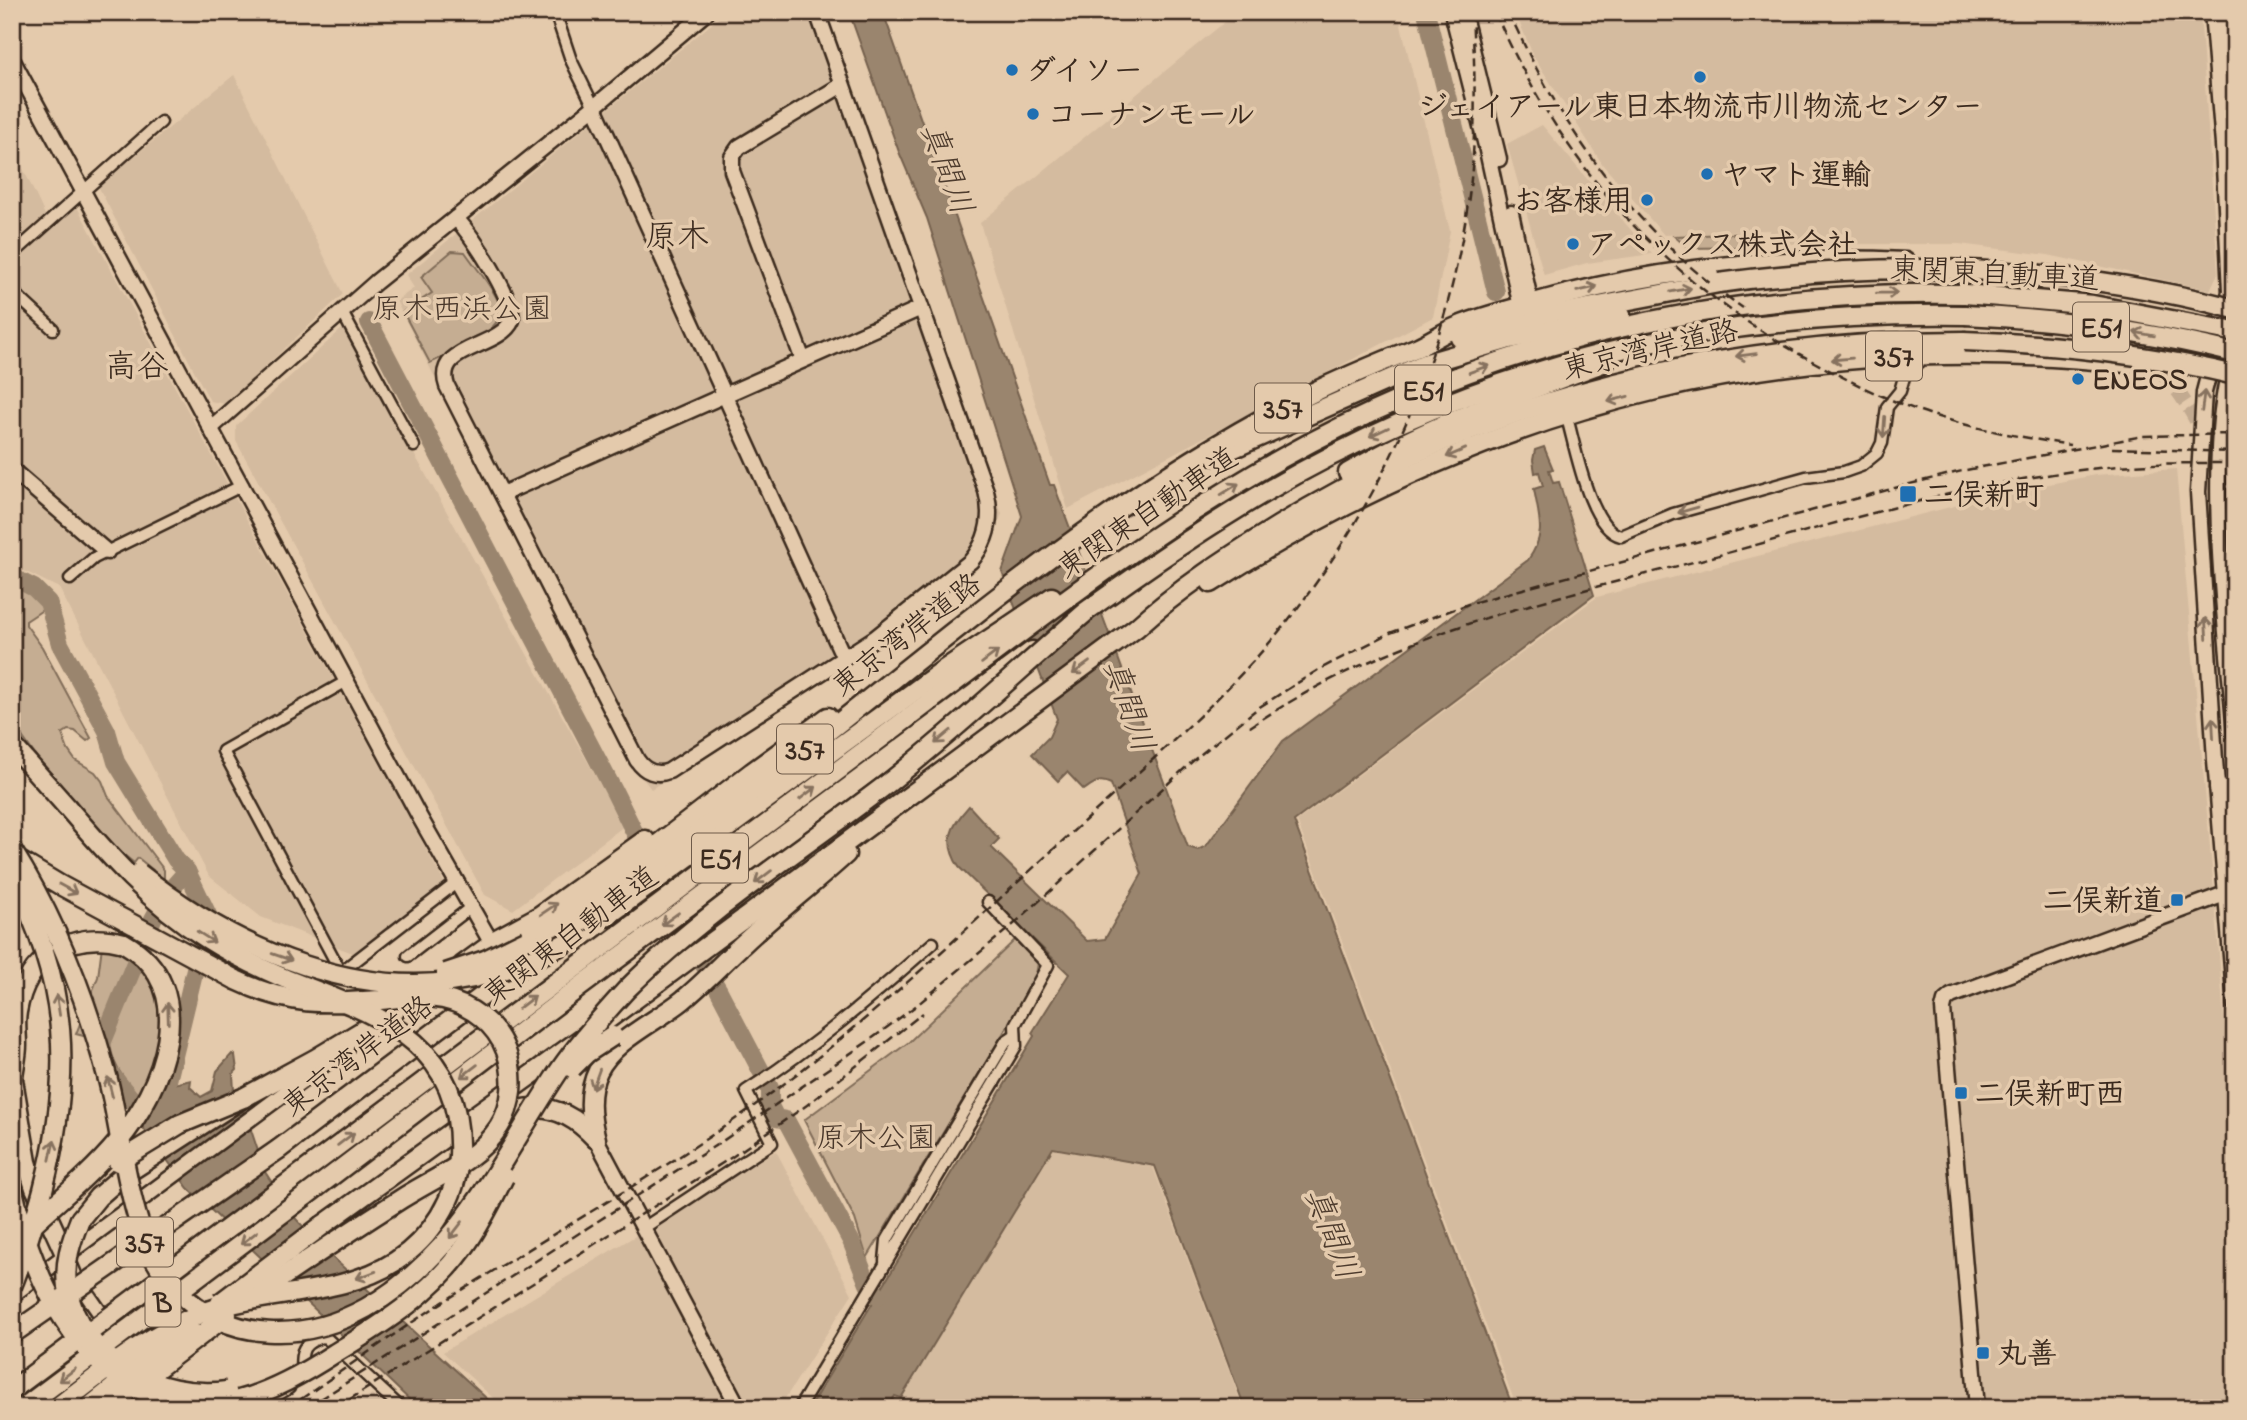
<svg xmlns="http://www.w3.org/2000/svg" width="2247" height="1420" font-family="'Indie Flower','Klee One',sans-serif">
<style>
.built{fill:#d4bb9f}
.green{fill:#c5ad92;stroke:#806c58;stroke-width:2}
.water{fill:#9a856e;stroke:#74614e;stroke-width:2}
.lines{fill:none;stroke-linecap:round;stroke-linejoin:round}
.river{stroke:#9a856e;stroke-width:18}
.secondary-tunnel{stroke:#c2aa90;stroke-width:14;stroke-dasharray:14 7;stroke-linecap:butt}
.street-casing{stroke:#3b2a1e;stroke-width:15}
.secondary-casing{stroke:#3b2a1e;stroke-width:19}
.highway-casing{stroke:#3b2a1e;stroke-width:23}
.street{stroke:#e4caac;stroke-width:10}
.secondary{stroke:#e4caac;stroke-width:14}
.highway{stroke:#e4caac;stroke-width:18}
.rail{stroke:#3b2a1e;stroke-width:2.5;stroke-dasharray:10 5;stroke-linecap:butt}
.highway-bridge-casing{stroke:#3b2a1e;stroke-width:23;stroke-linecap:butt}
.highway-bridge{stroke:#e4caac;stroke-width:18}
.oneway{stroke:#87725e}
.poi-dot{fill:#1f6fb2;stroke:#e4caac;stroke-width:2.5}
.labels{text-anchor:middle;stroke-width:7;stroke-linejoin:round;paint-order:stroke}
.shield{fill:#e4caac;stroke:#6e5a49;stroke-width:2}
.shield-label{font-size:28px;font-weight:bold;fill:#3b2a1e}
.poi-label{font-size:30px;font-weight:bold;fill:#3b2a1e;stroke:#e4caac;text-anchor:start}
.street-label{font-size:30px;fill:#3b2a1e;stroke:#e4caac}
.park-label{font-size:30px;fill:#49372a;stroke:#e4caac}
.water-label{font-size:32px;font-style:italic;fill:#4e3c2e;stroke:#e4caac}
.neighbourhood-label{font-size:32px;fill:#3b2a1e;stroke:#e4caac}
</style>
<rect width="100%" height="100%" fill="#e4caac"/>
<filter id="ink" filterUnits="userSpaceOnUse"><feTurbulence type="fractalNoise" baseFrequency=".0143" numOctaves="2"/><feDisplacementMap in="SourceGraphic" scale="14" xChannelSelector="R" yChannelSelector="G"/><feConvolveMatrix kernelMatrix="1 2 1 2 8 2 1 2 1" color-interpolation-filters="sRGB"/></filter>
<g filter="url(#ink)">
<g class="built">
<polygon points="726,12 825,12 1002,514 982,560 879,644 651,789 631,763 396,301 414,288 406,275"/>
<polygon points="1237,12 1398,12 1450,231 1433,317 1068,509 980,223"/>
<polygon points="1515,12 2200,12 2218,273 2210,290 2048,255 1959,244 1770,244 1769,230 1664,235 1603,165 1534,57"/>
<polygon points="234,75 343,294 225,404 210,401 98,186"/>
<polygon points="1542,125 1597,191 1652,254 1587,263 1544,275 1507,144"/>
<polygon points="12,145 45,215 12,246"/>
<polygon points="76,205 445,884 355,954 261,917 209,876 59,588 12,565 12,261"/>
<polygon points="343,328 624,826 513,910 485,895 236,441 236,426"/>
<polygon points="2176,469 2216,914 2235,1169 2235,1408 1517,1408 1297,821 1597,597 2009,492 2095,475"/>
<polygon points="1054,1149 1153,1167 1243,1408 894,1408"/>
<polygon points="776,1151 852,1294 779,1408 504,1408 443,1352"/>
<polygon points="372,1394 387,1408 349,1408"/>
</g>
<g class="green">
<polygon points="1754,233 1755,247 1688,248 1674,236"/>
<path d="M452,251l13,1c11,16 27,34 34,51 11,29 -49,50 -69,60l-27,-51 29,-19 -11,-16z"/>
<polygon points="12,582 40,601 44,609 26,621 26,625 42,647 91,738 87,741 75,731 68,730 62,734 68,750 75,760 95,772 102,781 108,796 164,870 164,890 149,877 153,870 138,858 134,863 118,850 61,792 12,722"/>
<polygon points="1016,939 1038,963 1035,981 867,1258 855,1219 804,1120 909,1042"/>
<polygon points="102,946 110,946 132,955 95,1039 76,1034 98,977"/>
<path d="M139,961c5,8 12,15 16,23 15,34 0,76 -13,107l-4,4c-16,-18 -29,-34 -28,-59z"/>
</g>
<g class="water">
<path d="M849,12h34l167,473h4l134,362 10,3 8,-4 77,-105 245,-181c19,-26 11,-42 6,-71l9,-3 -4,-14 -4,1 -2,-13 2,-10 9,-3 9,22 -4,1 4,13 6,-1 35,113 -300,226 219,587h-268l-90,-242 -102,-18 -152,250 -6,-2 -8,12h-78l225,-372 -2,-3 37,-59 -110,-107c-16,-25 -9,-40 10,-61l30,33 -8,8 96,94 18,-2 37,-65 -31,-90c-12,-6 -17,-1 -27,6l-17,-18 -9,9 -26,-27 17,-17 8,-18 -55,-147 20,-56 -95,-298 -28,-66z"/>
<polygon points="232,1054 235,1055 237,1070 233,1074 234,1091 251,1130 265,1172 296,1219 333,1258 497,1408 418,1408 188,1188 141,1125 131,1107 139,1092 191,1080 190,1087 201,1097 212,1091 217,1071"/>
</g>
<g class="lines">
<g class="river">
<polyline points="1426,12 1496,292"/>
<polyline points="369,322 614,791 681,926 718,989 770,1088 770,1106 776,1118 786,1120 851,1241 868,1284 878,1296"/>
<polyline points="12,577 34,588 48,602 60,644 107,731 116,762 176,860 187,871 208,915 167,1085"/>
<polyline points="134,1102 104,1066 101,1046 153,919 166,895 187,871"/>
</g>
<path class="secondary-tunnel" d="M2116,334c94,62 110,151 118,254"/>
<g class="street-casing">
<g id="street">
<polyline points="555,12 571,60 594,107"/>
<polyline points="12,255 161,122"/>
<polyline points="12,291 53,329"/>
<polyline points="342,312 414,446"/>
<path d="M1566,414c9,30 23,115 55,122l52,-22 133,-37 38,-5 17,-6 16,-13 5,-10 5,-36 13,-16 5,-17 17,-15"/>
<polyline points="70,579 94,558 243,485"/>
<polyline points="347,681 223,751 341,972 456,883"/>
<polyline points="408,956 470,908"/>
<path d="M642,1229l130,-86 -26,-52c67,-43 127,-95 187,-148"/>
<polyline points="885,1261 887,1240 1006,1041 1015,1035"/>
<path d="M301,1376c1,-24 -3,-31 23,-40l77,72"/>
<polyline points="123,1408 146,1387"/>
<polyline points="257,1408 289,1388"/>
<polyline points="799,1408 1016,1046 1015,1025 1048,965 988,902"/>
</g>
</g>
<g class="secondary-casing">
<g id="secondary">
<polyline points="1452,12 1486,146 1521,307"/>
<polyline points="1463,12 1499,159"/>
<polyline points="2212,12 2223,145 2230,292 2204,392 2198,492 2215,760 2235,1005"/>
<polyline points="2223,12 2235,152"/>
<polyline points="12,59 419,816 491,942 461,964"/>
<polyline points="594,107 844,658"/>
<polyline points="1511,213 1531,304"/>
<path d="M456,218c17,19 56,77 56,102 -12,29 -79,25 -65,66l190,374c8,12 19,16 32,11l206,-133 96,-77c17,-21 22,-44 15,-70l-169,-479"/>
<polyline points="1964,275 2001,284 2035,296"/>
<polyline points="2057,305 2099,324"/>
<path d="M2235,342c-7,29 -13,59 -15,89 -7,101 7,202 15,303"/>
<polyline points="803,360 732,171 732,157 739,147 842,85"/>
<polyline points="212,427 376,282 594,107 707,12"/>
<polyline points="12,470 107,552"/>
<polyline points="502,494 921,308"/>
<polyline points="2234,588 2235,592"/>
<polyline points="2217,788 2235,787"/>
<polyline points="596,1139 739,1408"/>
<polyline points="68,1260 75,1277 123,1346"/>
<polyline points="12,1295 346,1048"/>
<polyline points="1977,1408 1943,1009 1945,1001 1951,996 2233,891"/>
</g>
</g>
<g class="highway-casing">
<g id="highway">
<polyline points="1460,338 1546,316 1719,283"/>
<polyline points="1216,456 1424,364 1506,340 1621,315"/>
<path d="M1348,473c81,-48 169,-78 257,-111"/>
<path d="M1211,583c289,-184 583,-256 924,-219"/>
<path d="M1074,620c62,-45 126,-90 193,-129 220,-128 444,-180 698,-176"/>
<polyline points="12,745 67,807"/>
<polyline points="15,858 60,885 236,980"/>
<polyline points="606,917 942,671 1052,597"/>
<polyline points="526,940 575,908 752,772 828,717"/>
<polyline points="491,942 539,916 645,840"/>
<path d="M553,943c100,-75 199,-151 297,-229 141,-113 284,-230 446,-313 40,-21 81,-37 122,-54 14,-6 27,-16 41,-21 25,-10 50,-16 75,-23 120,-34 247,-47 371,-41"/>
<polyline points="12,1074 27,1162 35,1188 66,1256"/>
<path d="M13,1077c1,-10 4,-21 4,-32 0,-11 -2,-22 0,-33 9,-55 54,-83 107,-69"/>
<path d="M465,1135c46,-30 88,-43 130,3"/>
<path d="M596,1139c-6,-22 -9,-46 2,-68 16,-32 58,-49 85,-71 22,-18 41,-39 62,-58 33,-31 68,-58 101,-88"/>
<polyline points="279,1149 525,964"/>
<path d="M291,1181c189,-144 379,-286 569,-427 138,-103 272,-212 422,-296 212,-119 442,-169 683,-164"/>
<polyline points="12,1186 17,1207"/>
<polyline points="304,1197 581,986 1032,651"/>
<polyline points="80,1219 98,1197 121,1177 243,1098 315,1059 395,1011"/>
<path d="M323,1225l280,-202 533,-395c44,-40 92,-71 142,-102 210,-129 440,-185 686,-185"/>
</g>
</g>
<use href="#street" class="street"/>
<use href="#secondary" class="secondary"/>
<use href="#highway" class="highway"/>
<g class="rail">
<path d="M1495,12c68,155 170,270 319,350 35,19 69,36 106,49 49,17 100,26 150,34"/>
<path d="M1509,12c51,116 128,222 234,296"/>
<polyline points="2112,448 2235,452"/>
<path d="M1250,727c138,-93 289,-125 447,-166 132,-35 265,-78 401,-93 45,-5 91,-5 137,-5"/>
<path d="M288,1408c51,-35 101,-71 152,-104 101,-64 206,-122 304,-191 116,-82 219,-181 324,-277 75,-69 157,-136 221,-217 97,-123 159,-268 180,-423 8,-60 6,-123 3,-184"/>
<polyline points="307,1408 721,1142 870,1040 917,1005 1014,924 1195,759 1258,708 1318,670 1390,633 1468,604 1906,485 1966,470 2143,436 2235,434"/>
<polyline points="336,1408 732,1157 807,1105 923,1013"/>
</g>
<g class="highway-bridge-casing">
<g id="highway-bridge">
<path d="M1719,283c173,-24 347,-18 516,26"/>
<polyline points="1965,294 2093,305 2235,332"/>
<path d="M1965,315c91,4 181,16 270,38"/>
<path d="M1964,341c91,3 182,13 271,34"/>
<path d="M12,850c44,70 74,148 95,226 19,70 19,163 71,215 52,52 126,51 188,17 94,-53 134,-148 191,-234 20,-30 45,-58 70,-85 78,-78 173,-138 260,-205 69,-54 133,-115 199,-172"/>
<path d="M139,873c96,77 227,135 351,101 31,-8 60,-22 88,-38"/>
<path d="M12,876c57,108 61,198 31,314 -9,32 -18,65 -31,96"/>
<polyline points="446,973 485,960 526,940"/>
<path d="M236,980c54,26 86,24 144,20 21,-2 43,-5 63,-1 28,6 53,25 63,52 9,25 7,54 -7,76 -22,34 -65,51 -98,72 -49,31 -97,63 -145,96"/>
<polyline points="572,1068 587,1053 613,1036"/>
<polyline points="118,1162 180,1124 243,1098"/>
<path d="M17,1207c27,104 88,213 218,194 36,-9 69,-28 100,-48 50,-30 100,-62 133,-111 14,-20 25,-43 36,-65"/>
<path d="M80,1219c-9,22 -16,43 -13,68 12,73 92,113 160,104"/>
<path d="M12,1244c34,-34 74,-64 105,-101 46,-54 86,-155 7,-200"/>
<polyline points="220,1303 323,1225"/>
<polyline points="12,1334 279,1149"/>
<polyline points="137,1368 189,1327"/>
<polyline points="12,1390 291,1181"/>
<polyline points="23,1408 304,1197"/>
<path d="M56,1408c50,-38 100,-81 161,-100 58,-18 127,-13 179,-47 35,-23 61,-63 63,-105 5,-117 -85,-142 -173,-177 -28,-12 -55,-25 -80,-41 -56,-35 -97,-82 -139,-131"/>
<polyline points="88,1408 113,1388"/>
<polyline points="106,1408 227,1315"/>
</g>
</g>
<use href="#highway-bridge" class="highway-bridge"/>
</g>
<defs><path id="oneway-shaft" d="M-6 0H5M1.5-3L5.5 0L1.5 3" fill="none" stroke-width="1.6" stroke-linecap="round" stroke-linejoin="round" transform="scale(1.75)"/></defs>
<g class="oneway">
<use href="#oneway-shaft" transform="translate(1587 289) rotate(-13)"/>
<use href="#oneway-shaft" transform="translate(1681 290) rotate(-10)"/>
<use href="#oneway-shaft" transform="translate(1887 293) rotate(-1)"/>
<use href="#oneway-shaft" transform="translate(2144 334) rotate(-170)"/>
<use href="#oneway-shaft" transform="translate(1746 355) rotate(172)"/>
<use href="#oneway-shaft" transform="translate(1842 359) rotate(175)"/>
<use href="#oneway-shaft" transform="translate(1479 369) rotate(-20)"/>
<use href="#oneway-shaft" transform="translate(1618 399) rotate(165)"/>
<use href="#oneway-shaft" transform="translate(2203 401) rotate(-83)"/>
<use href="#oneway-shaft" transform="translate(1884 427) rotate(94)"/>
<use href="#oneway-shaft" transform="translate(1379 432) rotate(155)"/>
<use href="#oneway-shaft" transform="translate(1456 453) rotate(157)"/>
<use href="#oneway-shaft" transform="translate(1230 489) rotate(-32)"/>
<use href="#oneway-shaft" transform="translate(1688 510) rotate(164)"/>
<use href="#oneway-shaft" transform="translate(2206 628) rotate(-94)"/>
<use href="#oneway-shaft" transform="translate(990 657) rotate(-37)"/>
<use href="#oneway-shaft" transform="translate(1081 668) rotate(144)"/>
<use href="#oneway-shaft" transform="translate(2213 728) rotate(-93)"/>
<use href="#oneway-shaft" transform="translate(943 737) rotate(140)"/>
<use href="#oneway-shaft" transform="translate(808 793) rotate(-37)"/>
<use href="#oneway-shaft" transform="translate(763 877) rotate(143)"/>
<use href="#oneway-shaft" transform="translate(68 889) rotate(29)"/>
<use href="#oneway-shaft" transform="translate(549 909) rotate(-34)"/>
<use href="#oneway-shaft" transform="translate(670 919) rotate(144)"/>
<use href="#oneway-shaft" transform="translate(206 937) rotate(32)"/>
<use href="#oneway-shaft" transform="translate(282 957) rotate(19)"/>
<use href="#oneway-shaft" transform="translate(527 1002) rotate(-37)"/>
<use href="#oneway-shaft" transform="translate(58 1005) rotate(-99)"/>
<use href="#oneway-shaft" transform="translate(168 1013) rotate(-92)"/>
<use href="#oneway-shaft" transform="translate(469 1071) rotate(143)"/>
<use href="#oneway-shaft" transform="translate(596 1079) rotate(110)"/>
<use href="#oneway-shaft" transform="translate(110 1087) rotate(-104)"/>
<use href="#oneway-shaft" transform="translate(346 1139) rotate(-37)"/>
<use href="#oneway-shaft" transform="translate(52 1150) rotate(-78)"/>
<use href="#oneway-shaft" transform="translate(456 1230) rotate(128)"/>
<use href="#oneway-shaft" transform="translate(249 1238) rotate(143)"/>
<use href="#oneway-shaft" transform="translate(366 1275) rotate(160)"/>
<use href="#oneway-shaft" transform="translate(67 1375) rotate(143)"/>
</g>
</g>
<g class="poi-dot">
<circle cx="1012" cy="70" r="7"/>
<circle cx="1700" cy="77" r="7"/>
<circle cx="1033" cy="114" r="7"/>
<circle cx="1707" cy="174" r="7"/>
<circle cx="1647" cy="200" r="7"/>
<circle cx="1573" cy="244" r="7"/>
<circle cx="2078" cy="379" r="7"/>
<rect x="1899" y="485" width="18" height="18" rx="3.5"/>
<rect x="2170" y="893" width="14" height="14" rx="3.5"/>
<rect x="1954" y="1086" width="14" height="14" rx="3.5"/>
<rect x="1976" y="1346" width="14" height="14" rx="3.5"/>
</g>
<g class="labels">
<g class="shield">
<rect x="2073" y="302.5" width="56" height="49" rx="5"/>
<rect x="1866" y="331.5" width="56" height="49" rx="5"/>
<rect x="1395" y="365.5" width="56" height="49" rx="5"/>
<rect x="1255" y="383.5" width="56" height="49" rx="5"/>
<rect x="777" y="724.5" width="56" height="49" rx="5"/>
<rect x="692" y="833.5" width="56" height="49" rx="5"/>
<rect x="117" y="1217.5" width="56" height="49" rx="5"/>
<rect x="145.5" y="1277.5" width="35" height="49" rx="5"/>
</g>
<g class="shield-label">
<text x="2101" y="337">E51</text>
<text x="1894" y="366">357</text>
<text x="1423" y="400">E51</text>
<text x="1283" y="418">357</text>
<text x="805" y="759">357</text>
<text x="720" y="868">E51</text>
<text x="145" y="1252">357</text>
<text x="163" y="1312">B</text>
</g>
<g class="poi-label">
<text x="1026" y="80">ダイソー</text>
<text x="1700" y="116" text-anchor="middle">ジェイアール東日本物流市川物流センター</text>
<text x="1047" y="124">コーナンモール</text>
<text x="1721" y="184">ヤマト運輸</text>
<text x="1633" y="210" text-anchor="end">お客様用</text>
<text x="1587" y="254">アペックス株式会社</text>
<text x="2092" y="389">ENEOS</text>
<text x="1924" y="504">二俣新町</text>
<text x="2163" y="910" text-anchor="end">二俣新道</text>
<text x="1975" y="1103">二俣新町西</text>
<text x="1997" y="1363">丸善</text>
</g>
<g class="street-label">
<text transform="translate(1995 273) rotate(3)" y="10">東関東自動車道</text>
<text transform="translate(1650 349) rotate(-13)" y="10">東京湾岸道路</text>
<text transform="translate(1147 512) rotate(-34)" y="10">東関東自動車道</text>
<text transform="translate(906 634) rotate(-38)" y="10">東京湾岸道路</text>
<text transform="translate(570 935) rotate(-37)" y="10">東関東自動車道</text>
<text transform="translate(357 1055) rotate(-37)" y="10">東京湾岸道路</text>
</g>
<g class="park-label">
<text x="462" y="318">原木西浜公園</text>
<text x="876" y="1147">原木公園</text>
</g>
<g class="water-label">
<text transform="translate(948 168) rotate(70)" y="11">真間川</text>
<text transform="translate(1130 705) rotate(71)" y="11">真間川</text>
<text transform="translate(1333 1233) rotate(69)" y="11">真間川</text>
</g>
<g class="neighbourhood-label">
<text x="677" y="246">原木</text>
<text x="137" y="376">高谷</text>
</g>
</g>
<rect width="2247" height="1420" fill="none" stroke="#e4caac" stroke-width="42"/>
<rect x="21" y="21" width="2205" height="1378" fill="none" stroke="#3b2a1e" stroke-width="2.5" filter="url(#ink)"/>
</svg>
